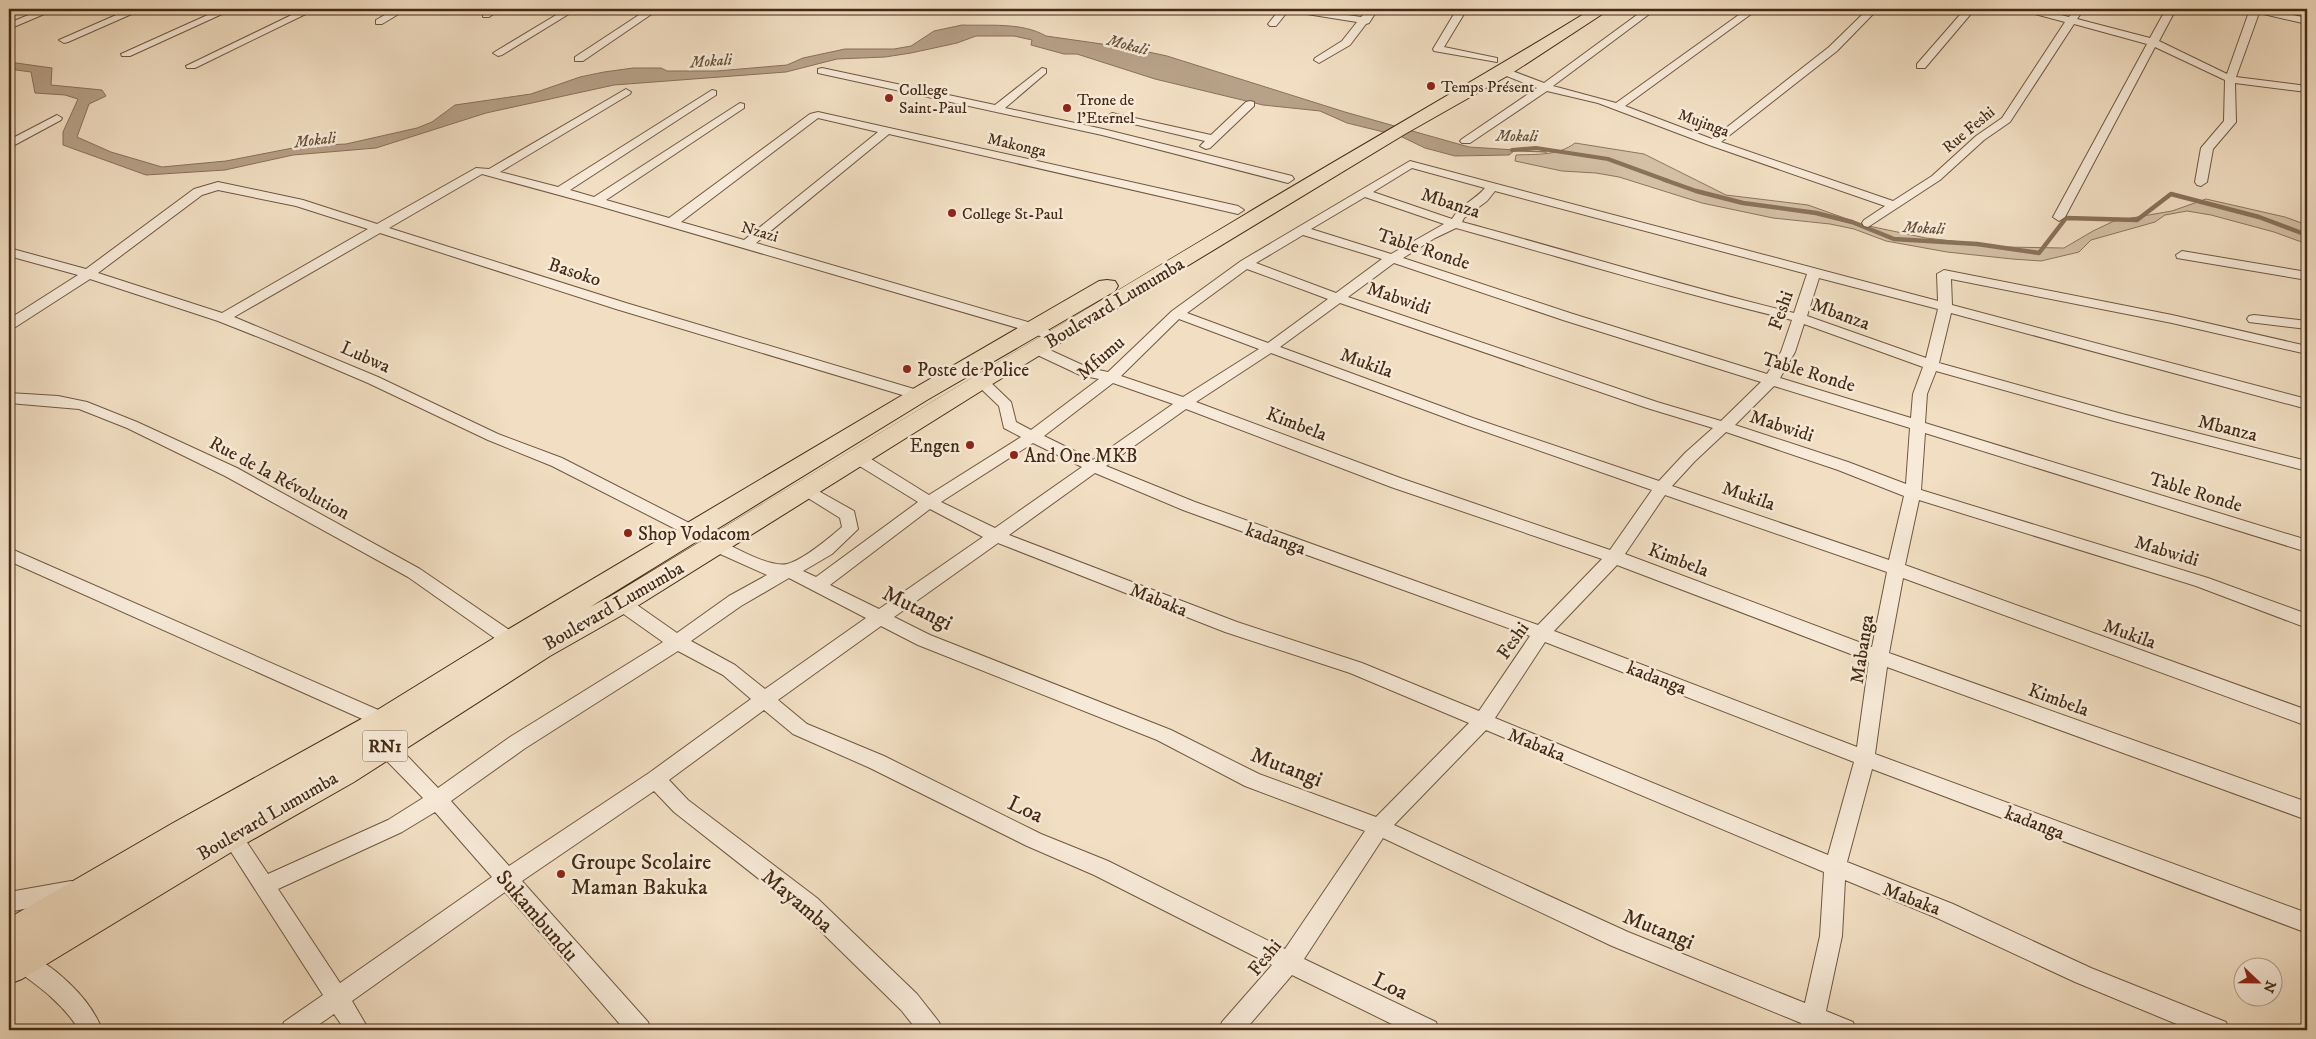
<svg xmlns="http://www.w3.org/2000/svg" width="2316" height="1039" font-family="'IM FELL DW Pica',serif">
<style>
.green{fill:#d4c0a5;stroke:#8c755d}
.water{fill:#b7a188;stroke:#89715a}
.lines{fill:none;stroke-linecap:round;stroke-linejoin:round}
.stream-far1{stroke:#89715a;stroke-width:4}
.stream{stroke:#89715a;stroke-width:4.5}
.minor-casing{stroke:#705740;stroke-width:2}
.trunk-casing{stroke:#442a15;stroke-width:2}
.minor{fill:#f7ead8;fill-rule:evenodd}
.trunk{fill:#f2dfc3;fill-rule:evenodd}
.poi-dot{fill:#8f2418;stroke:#f7ead8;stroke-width:2}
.labels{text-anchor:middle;stroke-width:5;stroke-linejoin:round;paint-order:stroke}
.far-water-label{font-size:16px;font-style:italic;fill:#664e38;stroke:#f7ead8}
.far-poi-label{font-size:16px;fill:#442a15;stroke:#f7ead8;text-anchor:start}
.far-street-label{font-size:16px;fill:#442a15;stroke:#f7ead8}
.shield{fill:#f7ead8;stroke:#7a6450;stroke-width:1}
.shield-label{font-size:18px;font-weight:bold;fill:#442a15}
.street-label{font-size:19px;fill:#442a15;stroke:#f7ead8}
.poi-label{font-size:19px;fill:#442a15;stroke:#f7ead8;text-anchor:start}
.near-street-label{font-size:22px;fill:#442a15;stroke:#f7ead8}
.near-poi-label{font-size:22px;fill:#442a15;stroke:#f7ead8;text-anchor:start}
</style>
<rect width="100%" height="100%" fill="#f2dfc3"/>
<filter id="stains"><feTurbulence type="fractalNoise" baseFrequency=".004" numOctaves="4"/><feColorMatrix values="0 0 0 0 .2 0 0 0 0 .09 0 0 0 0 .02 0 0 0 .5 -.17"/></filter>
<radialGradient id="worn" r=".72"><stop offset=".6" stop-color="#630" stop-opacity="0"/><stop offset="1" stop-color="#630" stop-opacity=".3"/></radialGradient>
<path class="green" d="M1575,143l69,11 82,41 82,10 56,20 62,13 77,9 61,1 29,-17 21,-10 58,-10 34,-12 79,18 22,8v19l-33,-12 -63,-17 -24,-4 -22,4 -10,7 -64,18 -12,12 -38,9 -29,-2 -65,-7 -61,-11 -32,-12 -24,-5 -57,-6 -71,-15 -83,-26 -23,-4 -34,-2 -47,-10 1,-6c21,-1 42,1 59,-12z"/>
<path class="water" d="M962,25c27,1 60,-3 84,11l84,12 37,8 178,56 124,35 78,5 -33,-1 -5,4 -54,1 -30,-8 -25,-12 -53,-13 -27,-12 -57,-6 -108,-26 -78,-25h-13l-33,-9 1,-5 -18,-4h-38l-19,7 -46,10 -26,4 -48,2 -51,13 -172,13 -128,28 -110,35 -83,7 -68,15 -79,5 -83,-30v-13l15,-33 -13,-4 -30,-2 -4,-21 -22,-3v-7l43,6 -1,17 51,5 4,6 -17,8 -12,33 34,15 51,15 64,-6 77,-15 43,-2 71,-16 15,-6 23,-17 76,-11 49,-17 24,-5 29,-4h28l6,3h50l70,-6 16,-7 42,-9h49l17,-3 23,-15z"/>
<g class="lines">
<polyline class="stream-far1" points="1512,150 1536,148 1608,159 1668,181"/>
<polyline class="stream" points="1665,180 1696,191 1743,203 1816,213 1852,222 1894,239 1977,244 2039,253 2066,218 2137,220 2171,194 2259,217 2307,235"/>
<g class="minor-casing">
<g id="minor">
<polygon points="43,9 56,9 9,29 9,23"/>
<polygon points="130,9 143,9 68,42 64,43 59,40"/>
<polygon points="221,9 233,9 130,56 122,56 121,54"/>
<polygon points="304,9 316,9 195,68 187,68 186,66"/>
<polygon points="395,9 407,9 382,24 376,24 376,20"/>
<polygon points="490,9 501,9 489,17 483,17 483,13"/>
<polygon points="566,9 577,9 502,55 498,56 493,53"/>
<polygon points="648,9 659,9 583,61 575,61 575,57"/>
<polygon points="1280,9 1308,9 1361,17 1368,9 1378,9 1369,23 1366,24 1350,45 1319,63 1314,60 1315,58 1342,41 1357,22 1288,11 1276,26 1270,26 1268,24"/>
<polygon points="1457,9 1467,9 1444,47 1497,58 1497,62 1434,51 1433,49"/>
<polygon points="1645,9 1656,9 1553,86 1616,103 1747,9 1758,9 1625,106 1712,139 1829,47 1868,9 1878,9 1837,51 1721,142 1893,201 1932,176 1976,136 2002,118 2065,22 2024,11 2022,9 2037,9 2069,17 2074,9 2084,9 2077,19 2150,38 2166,9 2176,9 2159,41 2227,74 2250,9 2266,9 2307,18 2307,24 2259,13 2236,77 2307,86 2307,92 2235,83 2236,122 2213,149 2207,182 2201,186 2197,185 2195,182 2201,148 2224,121 2225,80 2155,47 2065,217 2059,221 2053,217 2147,44 2074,24 2010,122 1984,140 1940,180 1868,227 1864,226 1862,223 1864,220 1885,206 1709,145 1598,103 1547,91 1470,143 1462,143 1460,141 1462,139 1537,88 1499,73 1499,69 1507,69 1544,83"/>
<polygon points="1965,9 1975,9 1925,68 1917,68 1917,64"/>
<polygon points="822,68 995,105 1042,68 1046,69 1046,73 1005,108 1103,129 1292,176 1294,179 1288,183 1102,135 818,73 818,69"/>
<path d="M626,89l5,3 -1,2 -130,78 58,15 154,-97 4,1v4l-146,95 24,7 146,-94 4,1v4l-138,92 63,18 141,-104 8,-2 420,94 6,4 -6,4 -349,-80 -133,109 282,82 21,10 2,3 -7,4 -26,-11 -436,-127 -110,-30 -93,54 237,75 298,89 2,3 -2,3 -5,2 -303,-91 -236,-76 -146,84 144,60 120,57 64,24 137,70 2,4 -2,4 -6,2 -141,-72 -64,-26 -120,-57 -82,-35 -68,-27 -128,-42 -76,49 -5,1v-10l69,-44 -69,-19v-8l77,21 108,-80 24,-7 85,18 74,24 99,-56 13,1zM818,118l60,14 -134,108 -63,-18zM218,190l78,16 72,23 -146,84 -124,-40 104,-78z"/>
<polygon points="1250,101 1254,102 1254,106 1210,148 1206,149 1200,146 1205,141 1108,118 1107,116 1112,113 1211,135 1246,102"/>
<polygon points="57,115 62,118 61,120 9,148 9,140"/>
<path d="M1410,161l528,140 -1,-27 7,-4 228,45 135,31v8l-135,-31 -221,-44 1,26 355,94v10l-356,-96 -12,50 183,51 185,47v10l-193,-50 -178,-50 -9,23 -2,29 382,117v12l-382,-119 -4,57 287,88 99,36v14l-111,-42 -277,-86 -14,65 402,145v16l-404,-148 -14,75 418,149v18l-420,-153 -12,87 432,159v20l-435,-164 -25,93 106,42 138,64 135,54 3,8h-38l-116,-48 -138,-64 -92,-38 -3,56 -16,75 27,11 3,8h-56l1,-7 -189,-77 -229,-108 -79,121 132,63 3,8h-35l-112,-55 -47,55h-26l3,-8 50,-57 -178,-90 -67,-29 -157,-78 -77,-34 -29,-24 -95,70 19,20 129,98 100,96 22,28 3,8h-25l-16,-20 -100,-98 -127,-100 -20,-21 -132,90 126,141 3,8h-26l-120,-138 -153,109 17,29h-24l-11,-16 -23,16h-30l3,-8 39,-27 -99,-154 -3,-6 3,-6 7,-3 7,3 30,45 120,-54 35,-22 -45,-46 -3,-6 3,-6 7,-2 7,2 46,48 72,-51 153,-95 -48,-34 -3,-5 3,-5 6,-1 6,1 50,35 52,-37 38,-21 -58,-26 -2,-4 2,-4 6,-2 6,2c15,7 49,27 66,23 16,-4 41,-25 55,-37l-2,-9 -40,-25 -2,-4 2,-4 6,-1 48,27 4,18 -26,25 -29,17 13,6 102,-75 -65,-40 -3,-4 3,-4h10l66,41 92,-58 -17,-9 -5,-22 -23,-22 -2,-3 2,-3h10l25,24 5,20 15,8 68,-51 -19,-4 -49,-23 -2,-3 2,-3h10l48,22 19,4 64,-61 69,-50zM1412,168l73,20c-9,11 -26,18 -33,31l-79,-27zM1495,191l312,83 -13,39c-111,-27 -221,-61 -332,-91l2,-4 23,-17zM1365,197l79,27 -53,30 -80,-25zM1456,228c112,31 223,65 336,92l-11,32 -14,22 -194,-60 -170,-56 32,-20zM1303,235l79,24 -46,34 -80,-30zM1394,263l169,57 198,62 -40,39 -64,-19 -309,-105zM1247,269l81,30 -60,44 -81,-30zM1819,278l119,31 -12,49 -119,-42zM1340,303l307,105 66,20 -28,25 -26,28 -186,-63 -193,-71zM1179,319l80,30 -76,48 -62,-21zM1804,324l119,43 -10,27 -2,24 -131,-40 15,-26zM1271,353l192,71 189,66 -42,60 -207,-71 -207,-77zM1113,383l60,21 -80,56 -49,-24zM1774,386l136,42 -4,56 -58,-22 -113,-37zM1186,409l205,78 211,72 -64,66 -343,-123 -89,-36zM1726,432l112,38 66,26 -15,64 -217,-74 23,-25zM1033,443l49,24 -87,61 -54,-26zM1095,473l88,37 347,126 -51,75 -117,-48 -125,-41 -228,-87zM1665,495l222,77 -15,75 -247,-93zM930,509l53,28 -104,72 -49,-24zM998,543l227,89 125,41 119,50 -93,94 -117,-43 -88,-44 -241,-95 -36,-18zM1617,565l252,96 -12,86 -303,-116zM789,578l77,40 -101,71 -30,-24 -44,-24 50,-35zM881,626l37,19 239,95 88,46 120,45 -80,118 -177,-88 -67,-27 -157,-78 -77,-32 -29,-24zM1545,642l309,120 -26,93 -333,-137zM678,651l45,24 28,24 -102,74 -140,93 -58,-65 73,-52zM1486,730l338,142 -4,64 -15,67 -177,-71 -234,-107zM435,812l57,65 -152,106 -62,-94 124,-57z"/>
<polygon points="2182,251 2307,272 2307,280 2177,258 2176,255"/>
<polygon points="2254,315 2307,321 2307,329 2249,322 2247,319 2249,316"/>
<polygon points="9,393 58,396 87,402 137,422 237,468 420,569 518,636 521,641 518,646 512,648 506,646 408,577 225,476 127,428 79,409 9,403"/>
<polygon points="9,548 392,716 394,721 392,726 385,729 378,726 9,561"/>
<polygon points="71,881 78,884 82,891 78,898 9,912 9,892"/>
<path d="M20,950c31,12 71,48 82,80h-23c-16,-27 -42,-45 -67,-63l-3,-7 3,-7z"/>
</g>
</g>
<g class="trunk-casing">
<path id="trunk" d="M1592,9h18l-101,66 -104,59 -416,252 -358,224 -81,46 -196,126 -111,63 -221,134 -13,5v-66l164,-95 201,-111 128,-79 409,-243 188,-109 8,-1 8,1 3,5 -3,5 -188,109 -337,207 21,-11c211,-129 423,-256 635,-382 115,-69 232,-135 346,-205z"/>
</g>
<use href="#minor" class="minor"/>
<use href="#trunk" class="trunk"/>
</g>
<g class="poi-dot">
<circle cx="1431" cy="86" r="5"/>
<circle cx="889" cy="98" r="5"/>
<circle cx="1067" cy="108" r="5"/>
<circle cx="952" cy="213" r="5"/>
<circle cx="907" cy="369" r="5"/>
<circle cx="970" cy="445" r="5"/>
<circle cx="1014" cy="455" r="5"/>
<circle cx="628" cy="533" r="5"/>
<circle cx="561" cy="874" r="5"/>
</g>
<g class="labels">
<g class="far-water-label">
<text transform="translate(1128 44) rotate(15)" y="6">Mokali</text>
<text transform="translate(711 60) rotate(-4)" y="6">Mokali</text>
<text transform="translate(1517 135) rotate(1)" y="6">Mokali</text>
<text transform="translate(315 139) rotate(-7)" y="6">Mokali</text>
<text transform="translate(1924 227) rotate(3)" y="6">Mokali</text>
</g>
<g class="far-poi-label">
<text x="1441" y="92">Temps Présent</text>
<text x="899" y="95">College<tspan x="899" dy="18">Saint-Paul</tspan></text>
<text x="1077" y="105">Trone de<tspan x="1077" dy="18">l'Eternel</tspan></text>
<text x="962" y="219">College St-Paul</text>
</g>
<g class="far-street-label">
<text transform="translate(1704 122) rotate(20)" y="6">Mujinga</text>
<text transform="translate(1968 129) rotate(-40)" y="6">Rue Feshi</text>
<text transform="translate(1017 144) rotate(13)" y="6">Makonga</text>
<text transform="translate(760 231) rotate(16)" y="6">Nzazi</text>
</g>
<rect class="shield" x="362.5" y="730.5" width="45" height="31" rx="4"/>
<g class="shield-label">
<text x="385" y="752">RN1</text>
</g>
<g class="street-label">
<text transform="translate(1451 202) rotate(18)" y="7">Mbanza</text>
<text transform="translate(1424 248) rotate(18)" y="7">Table Ronde</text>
<text transform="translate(575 271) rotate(18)" y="7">Basoko</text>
<text transform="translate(1399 297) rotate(19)" y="7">Mabwidi</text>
<text transform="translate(1114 302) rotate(-31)" y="7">Boulevard Lumumba</text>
<text transform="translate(1780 310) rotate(-71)" y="7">Feshi</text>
<text transform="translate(1841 313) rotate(20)" y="7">Mbanza</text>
<text transform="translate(366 356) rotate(24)" y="7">Lubwa</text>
<text transform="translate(1100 357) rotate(-41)" y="7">Mfumu</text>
<text transform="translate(1367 362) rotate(20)" y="7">Mukila</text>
<text transform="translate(1809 371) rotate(17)" y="7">Table Ronde</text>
<text transform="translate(1297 423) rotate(21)" y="7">Kimbela</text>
<text transform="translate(1782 425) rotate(18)" y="7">Mabwidi</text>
<text transform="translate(2228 427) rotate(14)" y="7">Mbanza</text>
<text transform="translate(280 477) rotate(28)" y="7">Rue de la Révolution</text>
<text transform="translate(2196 491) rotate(17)" y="7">Table Ronde</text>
<text transform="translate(1749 495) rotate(19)" y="7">Mukila</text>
<text transform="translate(1276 538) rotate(19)" y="7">kadanga</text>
<text transform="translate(2167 550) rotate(17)" y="7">Mabwidi</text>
<text transform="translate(1679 559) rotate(21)" y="7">Kimbela</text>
<text transform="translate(1159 599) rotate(22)" y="7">Mabaka</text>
<text transform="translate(613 605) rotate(-30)" y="7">Boulevard Lumumba</text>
<text transform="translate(2130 633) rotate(20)" y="7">Mukila</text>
<text transform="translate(1512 640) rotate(-55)" y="7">Feshi</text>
<text transform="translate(1861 649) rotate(-81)" y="7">Mabanga</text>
<text transform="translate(1657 677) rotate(21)" y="7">kadanga</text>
<text transform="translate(2059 699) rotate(20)" y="7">Kimbela</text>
<text transform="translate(1537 744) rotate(22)" y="7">Mabaka</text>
<text transform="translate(267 815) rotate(-30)" y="7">Boulevard Lumumba</text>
<text transform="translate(2035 822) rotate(21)" y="7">kadanga</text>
<text transform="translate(1912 898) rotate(21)" y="7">Mabaka</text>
<text transform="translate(1264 957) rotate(-51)" y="7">Feshi</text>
</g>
<g class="poi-label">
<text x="917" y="376">Poste de Police</text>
<text x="960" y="452" text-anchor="end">Engen</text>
<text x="1024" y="462">And One MKB</text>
<text x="638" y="540">Shop Vodacom</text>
</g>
<g class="near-street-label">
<text transform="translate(918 607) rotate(26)" y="8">Mutangi</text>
<text transform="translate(1287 766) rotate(21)" y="8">Mutangi</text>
<text transform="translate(1026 808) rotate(25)" y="8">Loa</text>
<text transform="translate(798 900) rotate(40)" y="8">Mayamba</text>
<text transform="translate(538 915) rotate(49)" y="8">Sukambundu</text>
<text transform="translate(1659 928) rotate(22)" y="8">Mutangi</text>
<text transform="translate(1391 985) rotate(26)" y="8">Loa</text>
</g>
<g class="near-poi-label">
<text x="571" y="869">Groupe Scolaire<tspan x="571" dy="25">Maman Bakuka</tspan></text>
</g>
</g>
<rect width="2316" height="1039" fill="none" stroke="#f2dfc3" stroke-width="30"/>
<rect x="10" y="10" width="2296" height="1019" fill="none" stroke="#442a15" stroke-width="2.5"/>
<rect x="15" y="15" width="2286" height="1009" fill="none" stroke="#442a15"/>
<g transform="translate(2258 982) rotate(112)"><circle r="24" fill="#f7ead8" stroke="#af9d8a"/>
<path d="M0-4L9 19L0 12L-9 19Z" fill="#8f2418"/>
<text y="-8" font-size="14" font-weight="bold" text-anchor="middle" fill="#442a15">N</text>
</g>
<rect width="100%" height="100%" filter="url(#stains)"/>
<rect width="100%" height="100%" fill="url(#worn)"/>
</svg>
